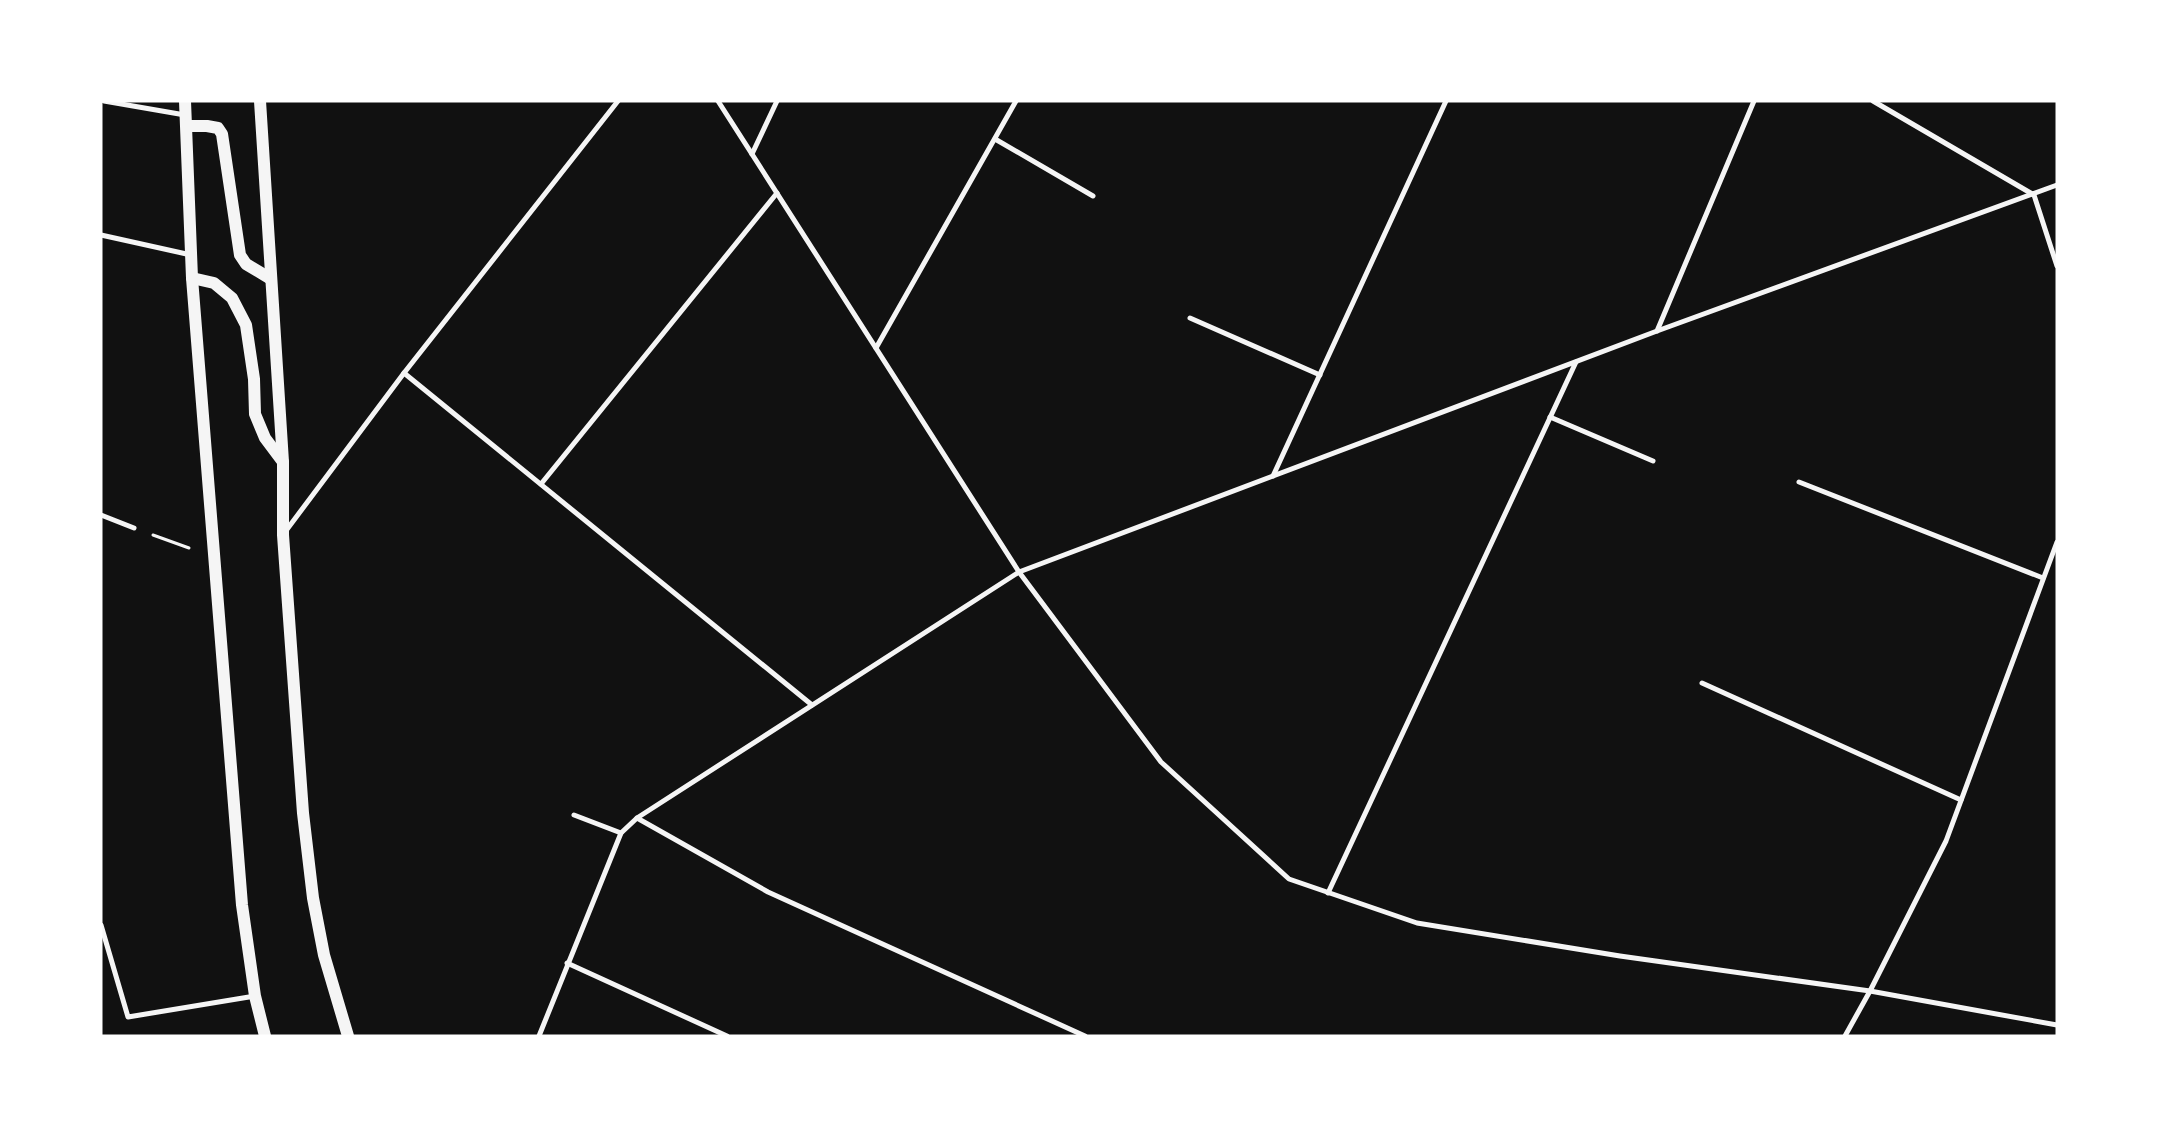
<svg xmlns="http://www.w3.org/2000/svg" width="2158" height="1137" font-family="Commissioner,sans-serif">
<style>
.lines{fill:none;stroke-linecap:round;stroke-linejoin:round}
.path{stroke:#f5f5f5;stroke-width:3}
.minor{stroke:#f5f5f5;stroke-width:5}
.primary{stroke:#f5f5f5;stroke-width:12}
</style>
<rect width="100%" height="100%" fill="#111"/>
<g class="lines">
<polyline class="path" points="153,535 189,548"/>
<g class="minor">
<polyline points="104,101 185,115"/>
<polyline points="718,101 1019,572 1161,762 1289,879 1417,923 1620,956 1870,991 2057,1025"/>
<polyline points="1873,101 2034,195 2057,266"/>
<polyline points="995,139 1093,196"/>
<polyline points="752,154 777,101"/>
<polyline points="101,235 191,255"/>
<polyline points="1190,318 1320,375"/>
<polyline points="1657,331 1754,101"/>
<polyline points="876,348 1016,101"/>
<polyline points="404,373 812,705"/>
<polyline points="1550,417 1653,461"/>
<polyline points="1273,476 1446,101"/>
<polyline points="1799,482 2043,578"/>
<polyline points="541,484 777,193"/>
<polyline points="101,515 134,528"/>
<polyline points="285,532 404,373 618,101"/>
<polyline points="1702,683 1961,800"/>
<polyline points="574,815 621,833"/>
<polyline points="637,818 768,892 1085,1036"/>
<polyline points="1328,893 1576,362"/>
<polyline points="101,925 128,1017 255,996"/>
<polyline points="567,963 727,1036"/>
<polyline points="539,1036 621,833 637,818 1019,572 1657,331 2057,185"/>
<polyline points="1845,1036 1870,991 1946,841 2057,542"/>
</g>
<g class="primary">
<polyline points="185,101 192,278 242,905 255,996 265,1036"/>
<polyline points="260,101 283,462 283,535 303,813 313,898 324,955 348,1036"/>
<polyline points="188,126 207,126 218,128 222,134 240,255 246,264 271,279"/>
<polyline points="192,278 214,283 232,298 246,325 254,379 255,414 265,438 283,462"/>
</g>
</g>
<rect width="2158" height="1137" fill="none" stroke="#ffffff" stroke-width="205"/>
</svg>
